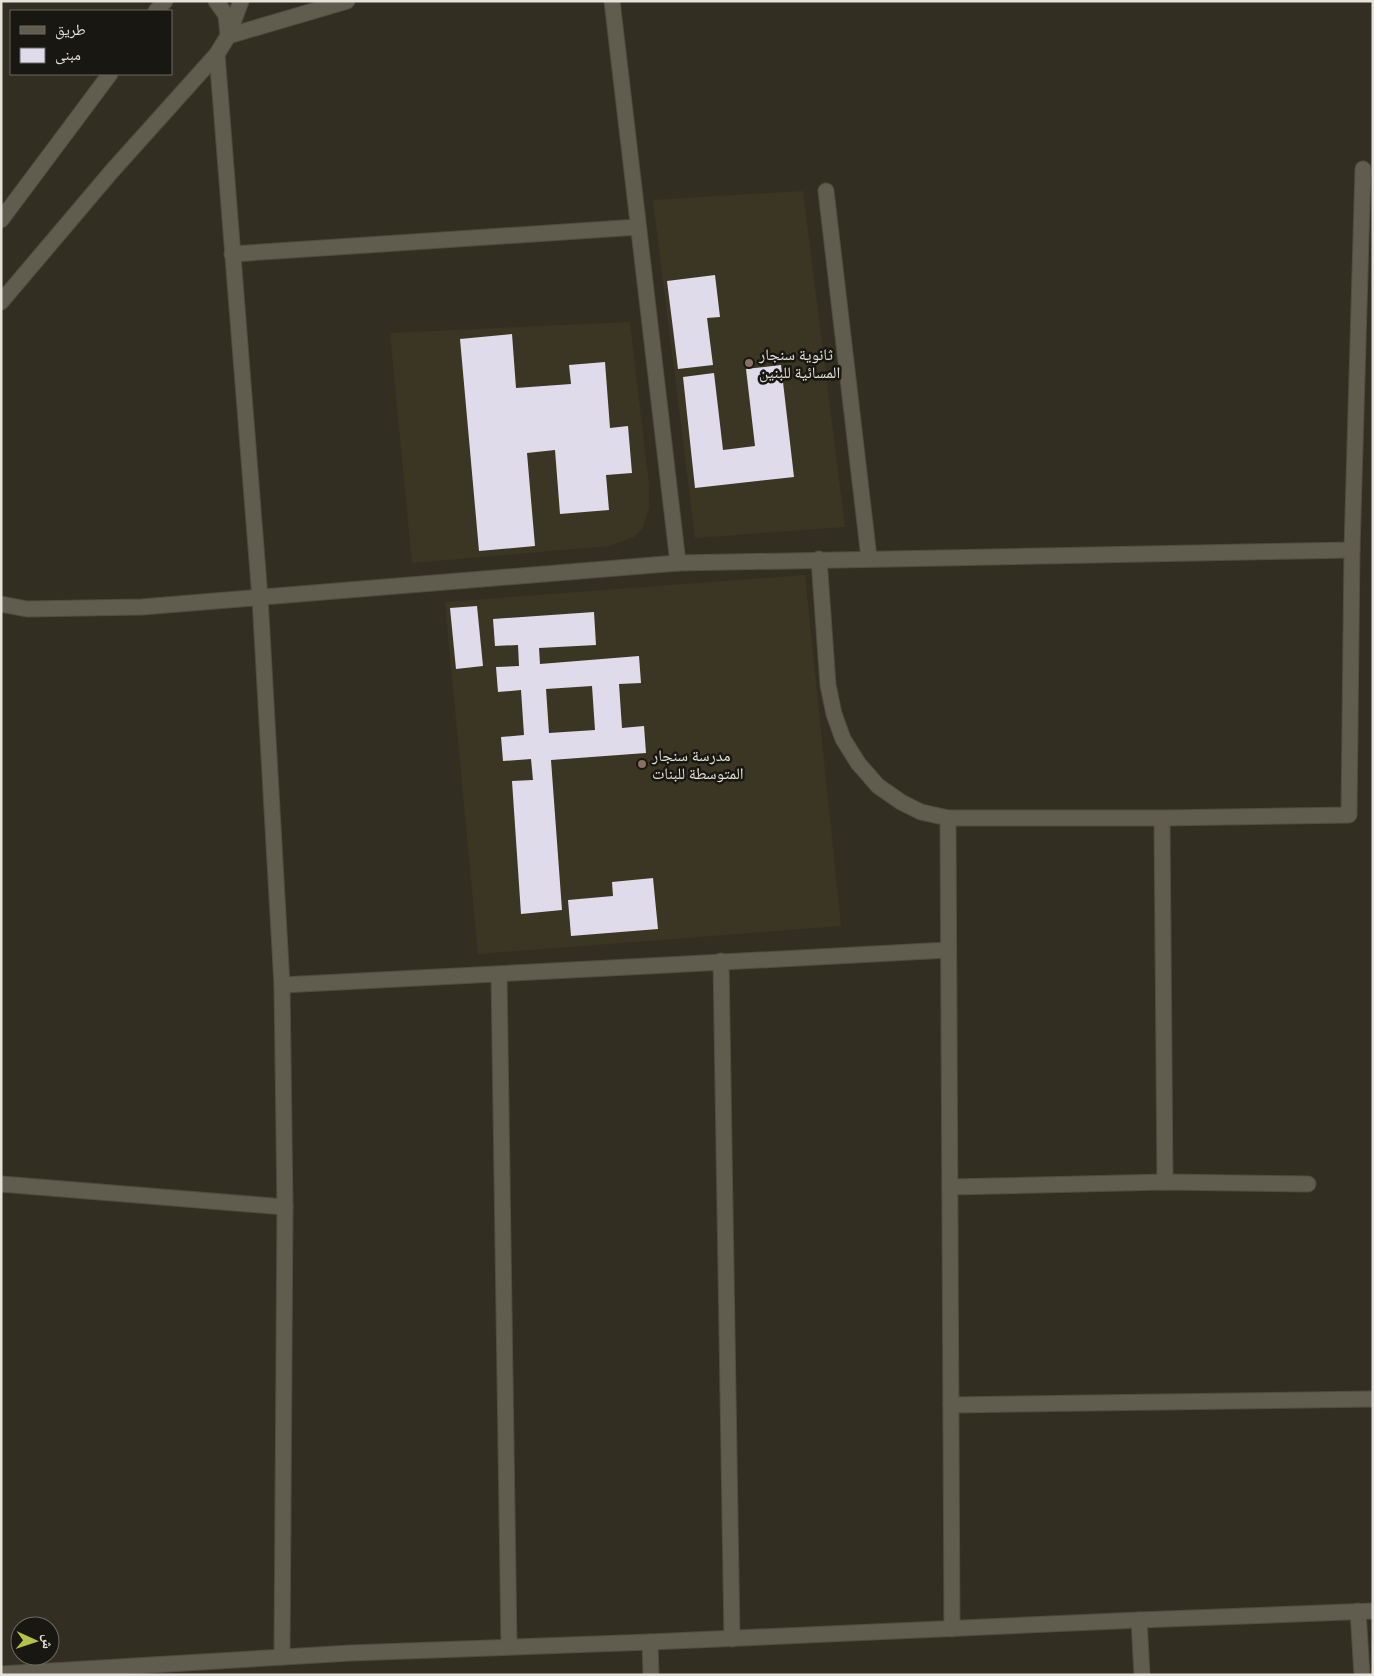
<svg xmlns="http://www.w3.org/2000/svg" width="1374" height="1676" font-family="'Roboto Condensed','Noto Naskh Arabic',sans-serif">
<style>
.built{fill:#3b3623}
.building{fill:#dfdbeb;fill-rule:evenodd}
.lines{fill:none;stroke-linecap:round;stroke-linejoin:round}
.minor-casing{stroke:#4f4c41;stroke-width:17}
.tertiary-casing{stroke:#4f4c41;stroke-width:17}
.minor{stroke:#615d4e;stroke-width:15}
.tertiary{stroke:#615d4e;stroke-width:15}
.education-dot{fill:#8d6e63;stroke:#181711;stroke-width:2}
.labels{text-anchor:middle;stroke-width:5;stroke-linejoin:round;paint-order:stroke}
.poi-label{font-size:16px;fill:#e4e2d9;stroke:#181711;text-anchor:start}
</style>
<rect width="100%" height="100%" fill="#322f22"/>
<g class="built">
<polygon points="803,191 845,527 695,538 653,200"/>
<polygon points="630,322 649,485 649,509 642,529 634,537 609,546 412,563 390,333"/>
<polygon points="805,575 841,926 478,954 445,602"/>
</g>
<g class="building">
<polygon points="715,275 720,317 707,318 713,365 678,369 667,281"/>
<polygon points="512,334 516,388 571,384 569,365 605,362 610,428 628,426 632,473 606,475 609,510 560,514 555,450 527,453 535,546 479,551 460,339"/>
<polygon points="781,365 794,477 695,488 683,377 714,373 723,450 755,446 746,369"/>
<polygon points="477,606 483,666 456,669 450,608"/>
<path d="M594,612l2,33 -57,3 1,16 99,-8 2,27 -22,1 3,44 22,-2 2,27 -95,7 11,150 -41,4 -9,-133 21,-1 -2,-21 -28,2 -2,-24 23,-2 -3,-45 -23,2 -2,-25 23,-1 -1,-21 -23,1 -2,-27zM592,686l3,44 -46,3 -3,-44z"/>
<polygon points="653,878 658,929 571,936 568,900 613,896 612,882"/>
</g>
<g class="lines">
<g class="minor-casing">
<g id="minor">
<polyline points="612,1 678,563"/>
<polyline points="228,36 347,1"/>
<polyline points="217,54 260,598 282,985 285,1207 282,1657"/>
<polyline points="826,191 869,558"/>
<polyline points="232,254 638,227"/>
<polyline points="819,559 828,685 834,714 843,739 858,763 878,786 901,802 921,812 948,818 1162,818 1349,815 1352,550 1363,169"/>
<polyline points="1,604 27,609 142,607 678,563 1352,550"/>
<polyline points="948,818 952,1629"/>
<polyline points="1162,818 1165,1182"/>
<polyline points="721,961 732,1639"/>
<polyline points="499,975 509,1646"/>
<path d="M282,985c222,-10 444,-24 666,-35"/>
<polyline points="1,1184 285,1207"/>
<polyline points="950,1187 1165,1182 1308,1184"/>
<polyline points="951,1405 1373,1399"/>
<polyline points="1358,1611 1362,1675"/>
<polyline points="1139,1620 1142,1675"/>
<polyline points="650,1642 651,1675"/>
<polyline points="1,1674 351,1653 650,1642 1139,1620 1373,1611"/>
</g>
</g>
<g class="tertiary-casing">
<g id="tertiary">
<polyline points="216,1 226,15 228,35"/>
<polyline points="156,11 165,1"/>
<polyline points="1,220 110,74"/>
<polyline points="1,302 112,171 217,54 228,36 241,1"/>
</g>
</g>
<use href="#minor" class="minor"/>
<use href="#tertiary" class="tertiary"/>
</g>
<g class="education-dot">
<circle cx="749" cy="363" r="5"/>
<circle cx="642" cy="764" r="5"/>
</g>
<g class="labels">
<g class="poi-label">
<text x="759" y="360">ثانوية سنجار<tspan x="759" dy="18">المسائية للبنين</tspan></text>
<text x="652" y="761">مدرسة سنجار<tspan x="652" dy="18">المتوسطة للبنات</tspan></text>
</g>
</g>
<rect width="1374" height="1676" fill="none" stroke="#e4e2d9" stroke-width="5"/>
<rect x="10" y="10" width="162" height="65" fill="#181711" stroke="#6a6861"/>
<rect x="20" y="26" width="25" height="8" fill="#615d4e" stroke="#6a6861"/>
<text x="55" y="35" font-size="15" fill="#e4e2d9">طريق</text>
<rect x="20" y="48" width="25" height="15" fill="#dfdbeb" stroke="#6a6861"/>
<text x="55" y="60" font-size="15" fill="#e4e2d9">مبنى</text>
<g transform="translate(35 1641) rotate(93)"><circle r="24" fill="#181711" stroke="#6a6861"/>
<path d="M0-4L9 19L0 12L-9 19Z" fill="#b3c24b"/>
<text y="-8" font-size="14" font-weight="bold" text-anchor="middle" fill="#e4e2d9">ش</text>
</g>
</svg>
